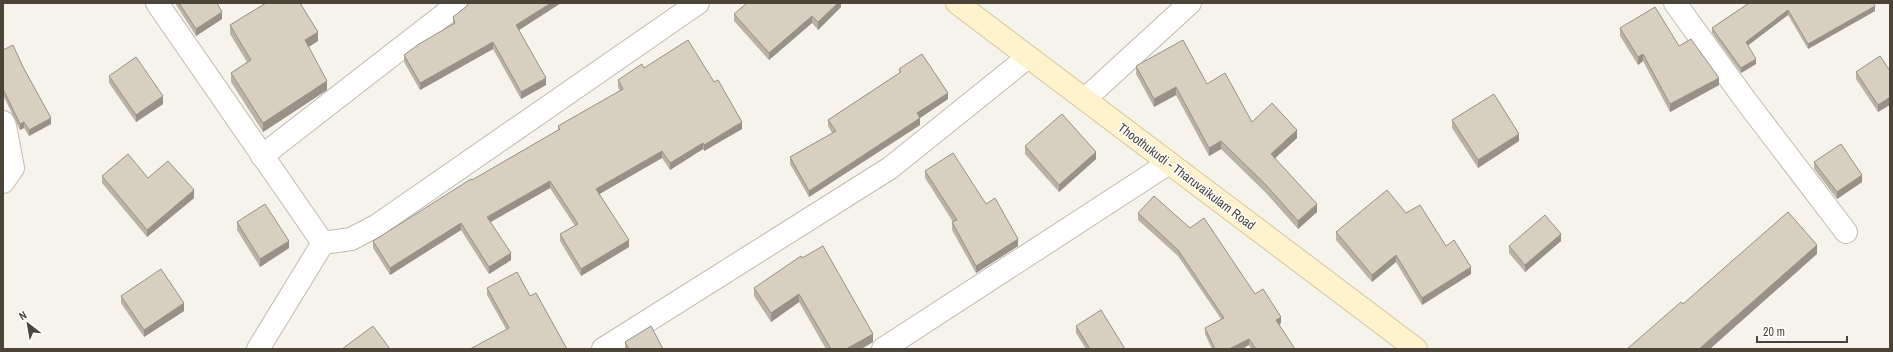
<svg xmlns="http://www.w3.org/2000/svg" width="1893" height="352" font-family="'Archivo Narrow',sans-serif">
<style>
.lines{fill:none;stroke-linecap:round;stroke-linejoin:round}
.street-casing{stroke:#c2bbae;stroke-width:24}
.secondary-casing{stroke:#d6c79b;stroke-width:24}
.street{stroke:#fff;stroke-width:22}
.secondary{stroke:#fff3cd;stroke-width:22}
.wall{fill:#bab2a6}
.shaded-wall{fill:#979187}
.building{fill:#d8cfc1;stroke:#979187}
.labels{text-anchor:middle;stroke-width:3;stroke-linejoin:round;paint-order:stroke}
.street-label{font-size:13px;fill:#4b4439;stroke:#fff}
</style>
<rect width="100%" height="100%" fill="#f6f3ec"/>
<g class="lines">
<g class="street-casing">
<g id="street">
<polyline points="157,3 323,243 351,239 376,226 698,3"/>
<polyline points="1675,3 1746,101 1846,232"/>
<polyline points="1085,99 1190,3"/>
<polyline points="3,122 5,126 13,168 3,182"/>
<polyline points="262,156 459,3"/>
<polyline points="258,349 323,243"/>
<polyline points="603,349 890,168 1028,57"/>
<polyline points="883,349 1169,163"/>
</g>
</g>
<g class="secondary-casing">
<polyline id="secondary" points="957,3 1416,349"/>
</g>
<use href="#street" class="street"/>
<use href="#secondary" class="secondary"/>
</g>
<g class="wall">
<polygon points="175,3 217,3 222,19 196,36"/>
<polygon points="468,3 561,3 519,30 546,85 521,99 493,49 420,90 404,62 404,55 453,24 453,17 467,6"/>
<polygon points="841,3 841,7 818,30 812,23 769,60 734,21 734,14"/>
<polygon points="1748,3 1873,3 1875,11 1808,49 1788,15 1748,45 1756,64 1741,73 1712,33 1712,28 1748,4"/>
<polygon points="230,25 318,41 309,47 327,90 263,132 231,82 231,73 247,62 230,34"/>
<polygon points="1620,28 1679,46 1719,85 1670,112 1643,61 1638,65 1620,36"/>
<polygon points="3,50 23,67 51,124 29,136 24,128 20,130 3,95"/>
<polygon points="1136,66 1207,84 1252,122 1297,138 1275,158 1317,212 1298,229 1266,193 1221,149 1209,156 1176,95 1154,107 1136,74"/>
<polygon points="644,68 742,129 704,151 703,149 670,170 662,158 599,194 629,247 581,276 560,241 560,234 575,226 550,188 491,222 511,260 489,274 461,230 390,275 373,248 373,241 472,180 558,130 558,126 620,91 618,87 618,80"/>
<polygon points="899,69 948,99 920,118 920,125 809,197 790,164 790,157 832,133 828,126 828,120 899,73"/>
<polygon points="1890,71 1878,112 1856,79 1856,72"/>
<polygon points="109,76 163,104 136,122 109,83"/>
<polygon points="1452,120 1519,141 1478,168 1452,128"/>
<polygon points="1025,146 1096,159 1059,192 1025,154"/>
<polygon points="1814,162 1862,182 1837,199 1814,169"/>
<polygon points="925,171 986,204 1018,246 976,273 952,230 952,222 953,222 925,178"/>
<polygon points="102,176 148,178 194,198 147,237 102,183"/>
<polygon points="1138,213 1255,294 1281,323 1279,325 1295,349 1251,349 1249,345 1242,349 1212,349 1205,334 1205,328 1221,319 1178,256 1138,220"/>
<polygon points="1406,213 1446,246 1471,274 1422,305 1396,262 1372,282 1336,240 1336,232"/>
<polygon points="237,222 289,248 260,267 237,230"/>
<polygon points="1561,241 1525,272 1509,253 1509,246"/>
<polygon points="802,258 873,342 861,349 826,349 799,302 771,322 754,296 754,288"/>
<polygon points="487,288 530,296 567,349 506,329 487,295"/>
<polygon points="121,296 184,311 144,337 121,303"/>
<polygon points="1076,326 1125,349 1086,349 1076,333"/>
<polygon points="625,342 663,349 625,349"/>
</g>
<g class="shaded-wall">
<polygon points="551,3 561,3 516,32 516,25"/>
<polygon points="838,3 841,3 841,7 818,30 818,22"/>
<polygon points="1875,6 1875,11 1808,49 1808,44"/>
<polygon points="1788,10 1788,15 1746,47 1746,42"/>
<polygon points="222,12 222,19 196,36 196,29"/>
<polygon points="812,16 812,23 769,60 769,53"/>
<polygon points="318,32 318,41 305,49 305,40"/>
<polygon points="493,42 493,49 420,90 420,83"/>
<polygon points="1643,54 1643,61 1638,65 1638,57"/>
<polygon points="1756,59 1756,64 1741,73 1741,68"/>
<polygon points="546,78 546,85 521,99 521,92"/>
<polygon points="1719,78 1719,85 1670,112 1670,104"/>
<polygon points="327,81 327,90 263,132 263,123"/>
<polygon points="1176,87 1176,95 1154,107 1154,99"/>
<polygon points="948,93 948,99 920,118 920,125 809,197 809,191 917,113"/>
<polygon points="163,96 163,104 136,122 136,115"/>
<polygon points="1890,97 1890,105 1878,112 1878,105"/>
<polygon points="51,118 51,124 29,136 29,130"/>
<polygon points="24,122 24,128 20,130 20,124"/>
<polygon points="742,122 742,129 704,151 704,145"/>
<polygon points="1297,130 1297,138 1271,162 1271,154"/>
<polygon points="1519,134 1519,141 1478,168 1478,160"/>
<polygon points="1221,141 1221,149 1209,156 1209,148"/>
<polygon points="703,143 703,149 670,170 670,163"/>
<polygon points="662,151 662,158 596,196 596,189"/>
<polygon points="1096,152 1096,159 1059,192 1059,185"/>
<polygon points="1862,175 1862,182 1837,199 1837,192"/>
<polygon points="550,181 550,188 487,224 487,217"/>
<polygon points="194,190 194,198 147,237 147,230"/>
<polygon points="1317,204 1317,212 1298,229 1298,221"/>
<polygon points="461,223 461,230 390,275 390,268"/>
<polygon points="1561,234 1561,241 1525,272 1525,265"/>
<polygon points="1018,239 1018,246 976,273 976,266"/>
<polygon points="629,240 629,247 581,276 581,269"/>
<polygon points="289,241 289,248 260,267 260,259"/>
<polygon points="1817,245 1817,254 1710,349 1699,349"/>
<polygon points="511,253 511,260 489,274 489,267"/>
<polygon points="1396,255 1396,262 1372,282 1372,275"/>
<polygon points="1471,267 1471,274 1422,305 1422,298"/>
<polygon points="799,294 799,302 771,322 771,313"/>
<polygon points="184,303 184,311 144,337 144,330"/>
<polygon points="1281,317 1281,323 1276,327 1276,320"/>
<polygon points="873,334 873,342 861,349 846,349"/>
<polygon points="1249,339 1249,345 1242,349 1229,349"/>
</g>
<g class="building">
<polygon points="179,3 217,3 222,12 196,29"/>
<polygon points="266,3 300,3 318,32 305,40 327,81 263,123 231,73 251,60 230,25"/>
<polygon points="468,3 551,3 516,25 546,78 521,92 493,42 420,83 404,55 419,44 455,23 453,17 467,6"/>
<polygon points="747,3 838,3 818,22 812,16 769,53 734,14"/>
<polygon points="1749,3 1873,3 1875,6 1808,44 1788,10 1746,42 1756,59 1741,68 1712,28"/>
<polygon points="1655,7 1679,46 1691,39 1719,78 1670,104 1643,54 1638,57 1620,28"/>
<polygon points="688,40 714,82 718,80 742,122 704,145 703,143 670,163 662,151 596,189 629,240 581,269 560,234 578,224 550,181 487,217 511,253 489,267 461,223 390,268 373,241 471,179 472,180 560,129 558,126 623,89 618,80 642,64 644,68"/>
<polygon points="1183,40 1207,84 1225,73 1252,122 1272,103 1297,130 1271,154 1317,204 1298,221 1266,185 1221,141 1209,148 1176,87 1154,99 1136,66"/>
<polygon points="13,45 23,67 51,118 29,130 24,122 20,124 3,89 3,50"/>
<polygon points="922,54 948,93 917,113 920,118 809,191 790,157 836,131 828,120 901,72 899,69"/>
<polygon points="1880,56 1890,71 1890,97 1878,105 1856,72"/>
<polygon points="136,57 163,96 136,115 109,76"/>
<polygon points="1494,94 1519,134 1478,160 1452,120"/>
<polygon points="1062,114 1096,152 1059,185 1025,146"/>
<polygon points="1841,144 1862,175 1837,192 1814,162"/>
<polygon points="953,153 986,204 995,198 1018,239 976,266 952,222 957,220 925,171"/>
<polygon points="128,154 148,178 168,161 194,190 147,230 102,176"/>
<polygon points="1387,190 1406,213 1420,205 1446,246 1454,240 1471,267 1422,298 1396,255 1372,275 1336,232"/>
<polygon points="1154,196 1190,228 1204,218 1255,294 1263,289 1281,317 1276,320 1295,349 1256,349 1249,339 1229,349 1215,349 1205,328 1224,318 1178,250 1138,213"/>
<polygon points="265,204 289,241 260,259 237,222"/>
<polygon points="1788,212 1817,245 1699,349 1627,349 1681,302 1683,304"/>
<polygon points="1545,215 1561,234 1525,265 1509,246"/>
<polygon points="823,246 873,334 846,349 831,349 799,294 771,313 754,288 801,256 802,258"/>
<polygon points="161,269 184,303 144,330 121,296"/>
<polygon points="517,272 530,296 536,293 567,349 470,349 509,328 487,288"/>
<polygon points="1101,310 1125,349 1090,349 1076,326"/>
<polygon points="373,326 390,349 342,349"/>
<polygon points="651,326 663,349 629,349 625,342"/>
</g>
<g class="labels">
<g class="street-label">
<text transform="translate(1187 176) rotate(37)" y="5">Thoothukudi - Tharuvaikulam Road</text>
</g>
</g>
<rect width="1893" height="352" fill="none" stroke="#4b4439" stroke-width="8"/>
<g transform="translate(28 324) rotate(329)" stroke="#ffffff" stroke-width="3" paint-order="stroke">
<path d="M0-3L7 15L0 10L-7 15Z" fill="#4b4439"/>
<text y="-6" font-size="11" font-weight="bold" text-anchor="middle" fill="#4b4439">N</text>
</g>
<path d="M1757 336v6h90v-6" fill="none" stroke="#4b4439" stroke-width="2"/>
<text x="1763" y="336" font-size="12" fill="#4b4439" stroke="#ffffff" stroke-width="3" paint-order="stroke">20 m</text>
</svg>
